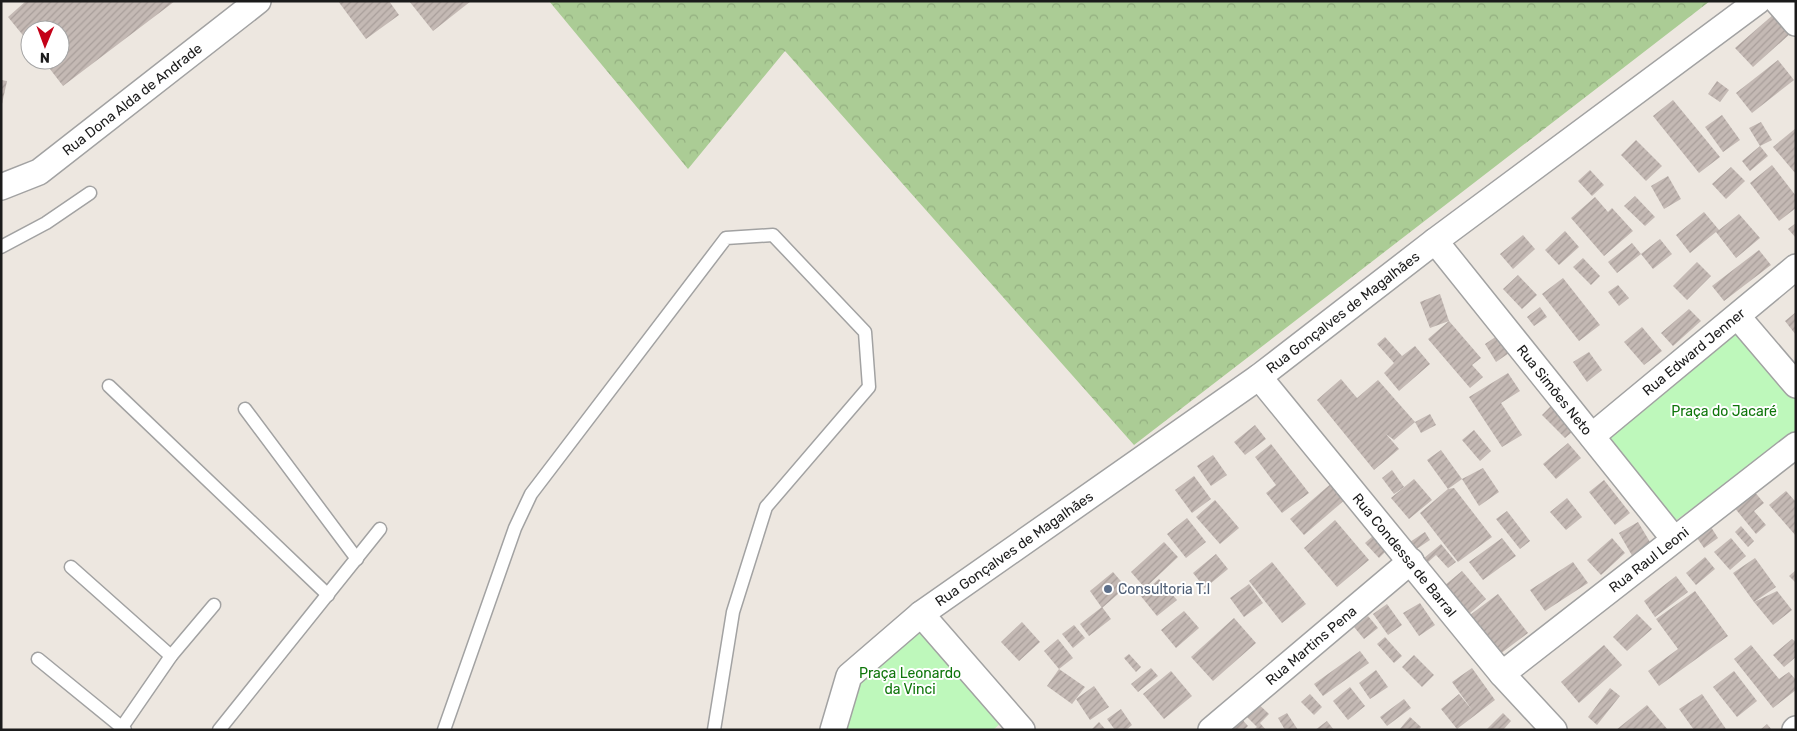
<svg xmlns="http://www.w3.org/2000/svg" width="1797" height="731" font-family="Rubik,sans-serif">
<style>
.forest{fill:url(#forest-crowns)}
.park{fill:#bef8bb}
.building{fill:url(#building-hatch)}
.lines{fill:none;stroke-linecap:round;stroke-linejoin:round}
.lane-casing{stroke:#a2a2a2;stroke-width:15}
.street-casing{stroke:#a2a2a2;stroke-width:28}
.lane{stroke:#fff;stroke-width:12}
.street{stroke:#fff;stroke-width:25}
.service-dot{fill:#5c6f8a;stroke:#fff;stroke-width:2}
.labels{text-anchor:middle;stroke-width:4;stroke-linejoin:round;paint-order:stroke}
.street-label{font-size:14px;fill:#1b1b1b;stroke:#fff}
.park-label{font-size:14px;fill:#0f760b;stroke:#fff}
.service-label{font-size:14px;fill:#4e5e75;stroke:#fff;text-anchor:start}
</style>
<defs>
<pattern id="forest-crowns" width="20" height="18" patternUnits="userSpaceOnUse" patternTransform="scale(1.25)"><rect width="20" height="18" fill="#abcc95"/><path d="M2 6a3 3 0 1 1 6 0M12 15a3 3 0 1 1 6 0" fill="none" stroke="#93af80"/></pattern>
<pattern id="building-hatch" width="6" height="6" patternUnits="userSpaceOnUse" patternTransform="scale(1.25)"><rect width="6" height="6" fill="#c4b9b4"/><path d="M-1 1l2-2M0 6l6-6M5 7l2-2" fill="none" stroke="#a89e9a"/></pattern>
</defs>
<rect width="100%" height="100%" fill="#ede7e0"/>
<polygon class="forest" points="549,1 1710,1 1134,445 785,51 688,169"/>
<g class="park">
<polygon points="1739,323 1796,399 1796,432 1675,521 1602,431"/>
<polygon points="916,618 1012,713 993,730 828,730 841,669"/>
</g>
<g class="building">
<polygon points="26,1 175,1 63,86 43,60 60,60 60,30 30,30 30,44 8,17"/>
<polygon points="338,1 389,1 399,15 366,39"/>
<polygon points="409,1 471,1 433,31"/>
<polygon points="1774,14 1791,33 1753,67 1735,48"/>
<polygon points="1778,60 1794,80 1752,113 1736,93"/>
<polygon points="1,80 7,81 2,104 1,104"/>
<polygon points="1717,81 1729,90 1720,102 1708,94"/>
<polygon points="1673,100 1720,157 1699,173 1653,116"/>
<polygon points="1722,115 1740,140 1723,152 1705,127"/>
<polygon points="1761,122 1772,140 1760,146 1749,128"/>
<polygon points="1796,128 1796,174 1773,147"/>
<polygon points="1636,140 1662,166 1646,181 1621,155"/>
<polygon points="1760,146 1768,156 1750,171 1742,161"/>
<polygon points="1772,165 1796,196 1796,208 1779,221 1750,183"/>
<polygon points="1731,167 1745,181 1726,199 1712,184"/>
<polygon points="1590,170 1604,185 1592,196 1578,181"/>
<polygon points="1668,176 1681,199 1664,209 1651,186"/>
<polygon points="1635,196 1655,217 1645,226 1624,206"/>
<polygon points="1595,197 1608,212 1612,208 1633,231 1604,256 1571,218"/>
<polygon points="1704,212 1719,230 1739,214 1760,238 1736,258 1716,232 1690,253 1676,235"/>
<polygon points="1796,223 1796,238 1788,229"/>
<polygon points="1565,231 1579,247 1559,265 1545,250"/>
<polygon points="1523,235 1535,249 1513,269 1500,254"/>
<polygon points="1660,239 1672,254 1653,269 1641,254"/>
<polygon points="1632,243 1641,254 1617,273 1608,262"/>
<polygon points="1759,250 1771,265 1724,301 1712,286"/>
<polygon points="1583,258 1600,276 1591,285 1573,267"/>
<polygon points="1697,262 1711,276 1687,300 1673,286"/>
<polygon points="1518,275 1537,295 1522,309 1503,289"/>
<polygon points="1563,278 1600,325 1579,341 1542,294"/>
<polygon points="1618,285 1629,298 1619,306 1608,292"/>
<polygon points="1440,294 1449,321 1481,358 1472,365 1483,377 1470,388 1428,339 1449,321 1430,328 1420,302"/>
<polygon points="1540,307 1547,317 1534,326 1527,317"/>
<polygon points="1689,309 1701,321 1673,346 1661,333"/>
<polygon points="1796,312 1796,335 1785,321"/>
<polygon points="1642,327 1662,351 1644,365 1624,342"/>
<polygon points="1500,334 1512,351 1496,362 1485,344"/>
<polygon points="1385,337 1402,356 1415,346 1430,364 1399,391 1384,373 1394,363 1377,344"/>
<polygon points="1589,352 1602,370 1587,382 1573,362"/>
<polygon points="1508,373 1520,391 1501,403 1522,435 1502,447 1469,397"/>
<polygon points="1341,379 1357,398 1378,380 1415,422 1394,440 1386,434 1399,449 1374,470 1317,400"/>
<polygon points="1555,402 1579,426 1565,438 1542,415"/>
<polygon points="1430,414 1436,425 1421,433 1415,422"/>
<polygon points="1255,425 1266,439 1245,455 1234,442"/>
<polygon points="1474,430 1491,451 1480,461 1462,440"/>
<polygon points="1568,443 1581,458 1556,479 1543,464"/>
<polygon points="1271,444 1309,493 1282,513 1266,493 1276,485 1255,457"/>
<polygon points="1441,450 1462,479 1448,489 1427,460"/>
<polygon points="1213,455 1227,475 1211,486 1197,466"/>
<polygon points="1483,468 1499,492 1479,506 1462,479"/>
<polygon points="1392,470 1404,487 1394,494 1382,478"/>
<polygon points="1194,476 1211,499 1192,513 1175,490"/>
<polygon points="1414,479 1432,500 1409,519 1391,498"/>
<polygon points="1604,480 1630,513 1615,525 1589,492"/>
<polygon points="1333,482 1347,498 1304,535 1290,519"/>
<polygon points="1454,488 1492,537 1458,562 1420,513 1448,489"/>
<polygon points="1753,490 1764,503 1754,511 1766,525 1756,534 1729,501"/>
<polygon points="1786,491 1796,502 1796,536 1769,505"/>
<polygon points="1567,498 1582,517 1566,530 1550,512"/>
<polygon points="1215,500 1239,528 1220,544 1196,517"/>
<polygon points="1507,511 1530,541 1520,549 1496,519"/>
<polygon points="1187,518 1206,542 1186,558 1167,534"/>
<polygon points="1335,520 1369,560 1337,587 1304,548"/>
<polygon points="1638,522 1653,547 1634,559 1619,533"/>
<polygon points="1709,524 1718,538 1704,548 1695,535"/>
<polygon points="1741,526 1754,541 1748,547 1735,532"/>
<polygon points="1425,532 1430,540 1415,550 1410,542"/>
<polygon points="1374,535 1387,550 1379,558 1365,543"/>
<polygon points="1502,538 1516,556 1483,580 1469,562"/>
<polygon points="1612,538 1625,553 1601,575 1587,560"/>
<polygon points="1731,538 1746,556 1730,570 1714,552"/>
<polygon points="1164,542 1178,557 1145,588 1131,572"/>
<polygon points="1441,544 1456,562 1448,568 1436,555 1427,563 1424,558"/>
<polygon points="1216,554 1228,569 1205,588 1193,573"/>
<polygon points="1705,557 1715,569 1696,585 1686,573"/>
<polygon points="1755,558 1776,587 1754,602 1733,573"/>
<polygon points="1272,562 1306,604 1282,623 1249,581"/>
<polygon points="1573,562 1588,583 1545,611 1530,590"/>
<polygon points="1796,570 1796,583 1789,576"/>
<polygon points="1462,571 1486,599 1469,614 1444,586"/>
<polygon points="1113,572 1126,587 1102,608 1090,591"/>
<polygon points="1676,576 1688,592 1655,617 1644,601"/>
<polygon points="1159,579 1177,600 1157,616 1140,595"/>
<polygon points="1249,584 1263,603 1244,617 1230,598"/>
<polygon points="1695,591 1728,636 1659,686 1648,671 1678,649 1656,619"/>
<polygon points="1777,591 1792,610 1773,625 1754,602"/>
<polygon points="1498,594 1528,633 1500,654 1470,615"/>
<polygon points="1420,603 1435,625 1419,636 1403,613"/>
<polygon points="1387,604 1402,625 1388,635 1373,614"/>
<polygon points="1102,607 1111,619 1089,636 1080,624"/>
<polygon points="1184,611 1199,628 1176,648 1161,630"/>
<polygon points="1637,614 1652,629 1627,651 1613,637"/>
<polygon points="1368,616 1378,628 1364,639 1354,627"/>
<polygon points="1234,618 1256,643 1213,681 1191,657"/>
<polygon points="1022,622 1040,642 1019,661 1001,642"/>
<polygon points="1074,625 1085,638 1073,648 1062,634"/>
<polygon points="1385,637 1402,656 1394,663 1377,644"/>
<polygon points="1058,639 1073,658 1059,669 1044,651"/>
<polygon points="1792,639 1796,642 1796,657 1784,667 1773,655"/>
<polygon points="1604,645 1622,665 1579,703 1561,682"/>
<polygon points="1751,645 1779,679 1789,672 1796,680 1796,690 1773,708 1734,659"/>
<polygon points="1360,651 1369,663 1323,696 1314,684"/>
<polygon points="1129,654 1141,667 1136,672 1124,658"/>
<polygon points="1414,655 1434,675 1422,687 1402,667"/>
<polygon points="1151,668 1158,676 1138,692 1131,684"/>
<polygon points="1472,668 1495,700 1457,729 1441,709 1459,694 1472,710 1452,682"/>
<polygon points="1059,669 1085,687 1072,704 1047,686"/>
<polygon points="1376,670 1388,687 1370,699 1359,683"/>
<polygon points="1171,671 1192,696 1164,719 1143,694"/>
<polygon points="1734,671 1757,701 1737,717 1713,687"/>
<polygon points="1094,686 1109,707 1090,720 1076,699"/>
<polygon points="1350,687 1365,706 1348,720 1333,701"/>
<polygon points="1610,688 1620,696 1597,725 1588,717"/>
<polygon points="1310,694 1322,707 1314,715 1301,702"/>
<polygon points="1702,694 1726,729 1725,730 1694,730 1679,709"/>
<polygon points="1252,698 1269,714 1260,723 1266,730 1253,730 1257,727 1240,710"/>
<polygon points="1404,699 1411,708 1387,726 1380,717"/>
<polygon points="1647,705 1668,730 1616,730"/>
<polygon points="1121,709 1132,725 1126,730 1115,730 1107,719"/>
<polygon points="1287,713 1298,730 1285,730 1278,718"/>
<polygon points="1503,713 1511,721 1503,730 1486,730"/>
<polygon points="1240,717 1248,726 1244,730 1225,730"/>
<polygon points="1410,717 1421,727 1419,730 1399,730"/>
<polygon points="1327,721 1334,730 1315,730"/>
<polygon points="1099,722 1106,730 1091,730"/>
<polygon points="1767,724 1772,730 1760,730"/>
</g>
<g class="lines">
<g class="lane-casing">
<g id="lane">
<polyline points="1,247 46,223 90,193"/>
<polyline points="109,386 328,595"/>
<polyline points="245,409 357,559"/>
<polyline points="71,567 171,656 122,727"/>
<polyline points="171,656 214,605"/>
<polyline points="38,659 125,730"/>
<polyline points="219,730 380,529"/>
<polyline points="444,730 515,528 531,494 726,238 773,235 865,332 869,387 766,507 733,612 714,730"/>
</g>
</g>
<g class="street-casing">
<g id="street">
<polyline points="1777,1 1796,23"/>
<path id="s1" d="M1,187l38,-15 219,-171"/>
<path id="s2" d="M1435,241l239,298"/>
<polyline points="1738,317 1796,385"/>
<path id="s3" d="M1259,377l243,297 52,56"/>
<path id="s4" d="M1592,436l204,-169"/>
<polyline points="921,614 1022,730"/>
<path id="s5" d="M1502,674l294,-229"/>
<path id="s6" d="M833,730l16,-54 72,-62 338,-237 176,-136 323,-240"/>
<path id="s7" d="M1211,730l200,-169"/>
<polyline points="1795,730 1796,729"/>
</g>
</g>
<use href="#lane" class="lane"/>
<use href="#street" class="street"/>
</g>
<circle class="service-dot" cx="1108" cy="589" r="5"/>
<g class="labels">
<g class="street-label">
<text dy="5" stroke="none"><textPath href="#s1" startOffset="159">Rua Dona Alda de Andrade</textPath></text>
<text dy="5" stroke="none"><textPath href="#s6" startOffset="670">Rua Gonçalves de Magalhães</textPath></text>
<text dy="5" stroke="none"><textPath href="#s4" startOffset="132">Rua Edward Jenner</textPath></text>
<text dy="5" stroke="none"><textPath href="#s2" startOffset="191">Rua Simões Neto</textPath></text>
<text dy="5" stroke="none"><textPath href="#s6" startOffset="265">Rua Gonçalves de Magalhães</textPath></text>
<text dy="5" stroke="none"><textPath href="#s3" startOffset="230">Rua Condessa de Barral</textPath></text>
<text dy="5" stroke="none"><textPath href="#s5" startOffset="186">Rua Raul Leoni</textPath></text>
<text dy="5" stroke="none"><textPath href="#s7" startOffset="131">Rua Martins Pena</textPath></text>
</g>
<g class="park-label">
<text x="1724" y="416">Praça do Jacaré</text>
<text x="910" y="678">Praça Leonardo<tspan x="910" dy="16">da Vinci</tspan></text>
</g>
<g class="service-label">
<text x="1118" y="594">Consultoria T.I</text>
</g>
</g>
<rect width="1797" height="731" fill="none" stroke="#1b1b1b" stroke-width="5"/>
<g transform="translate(45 45) rotate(181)"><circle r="24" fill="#ffffff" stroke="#a4a4a4"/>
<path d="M0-4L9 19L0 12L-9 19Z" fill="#c40118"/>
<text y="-8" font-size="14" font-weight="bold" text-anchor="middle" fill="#1b1b1b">N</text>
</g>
</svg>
